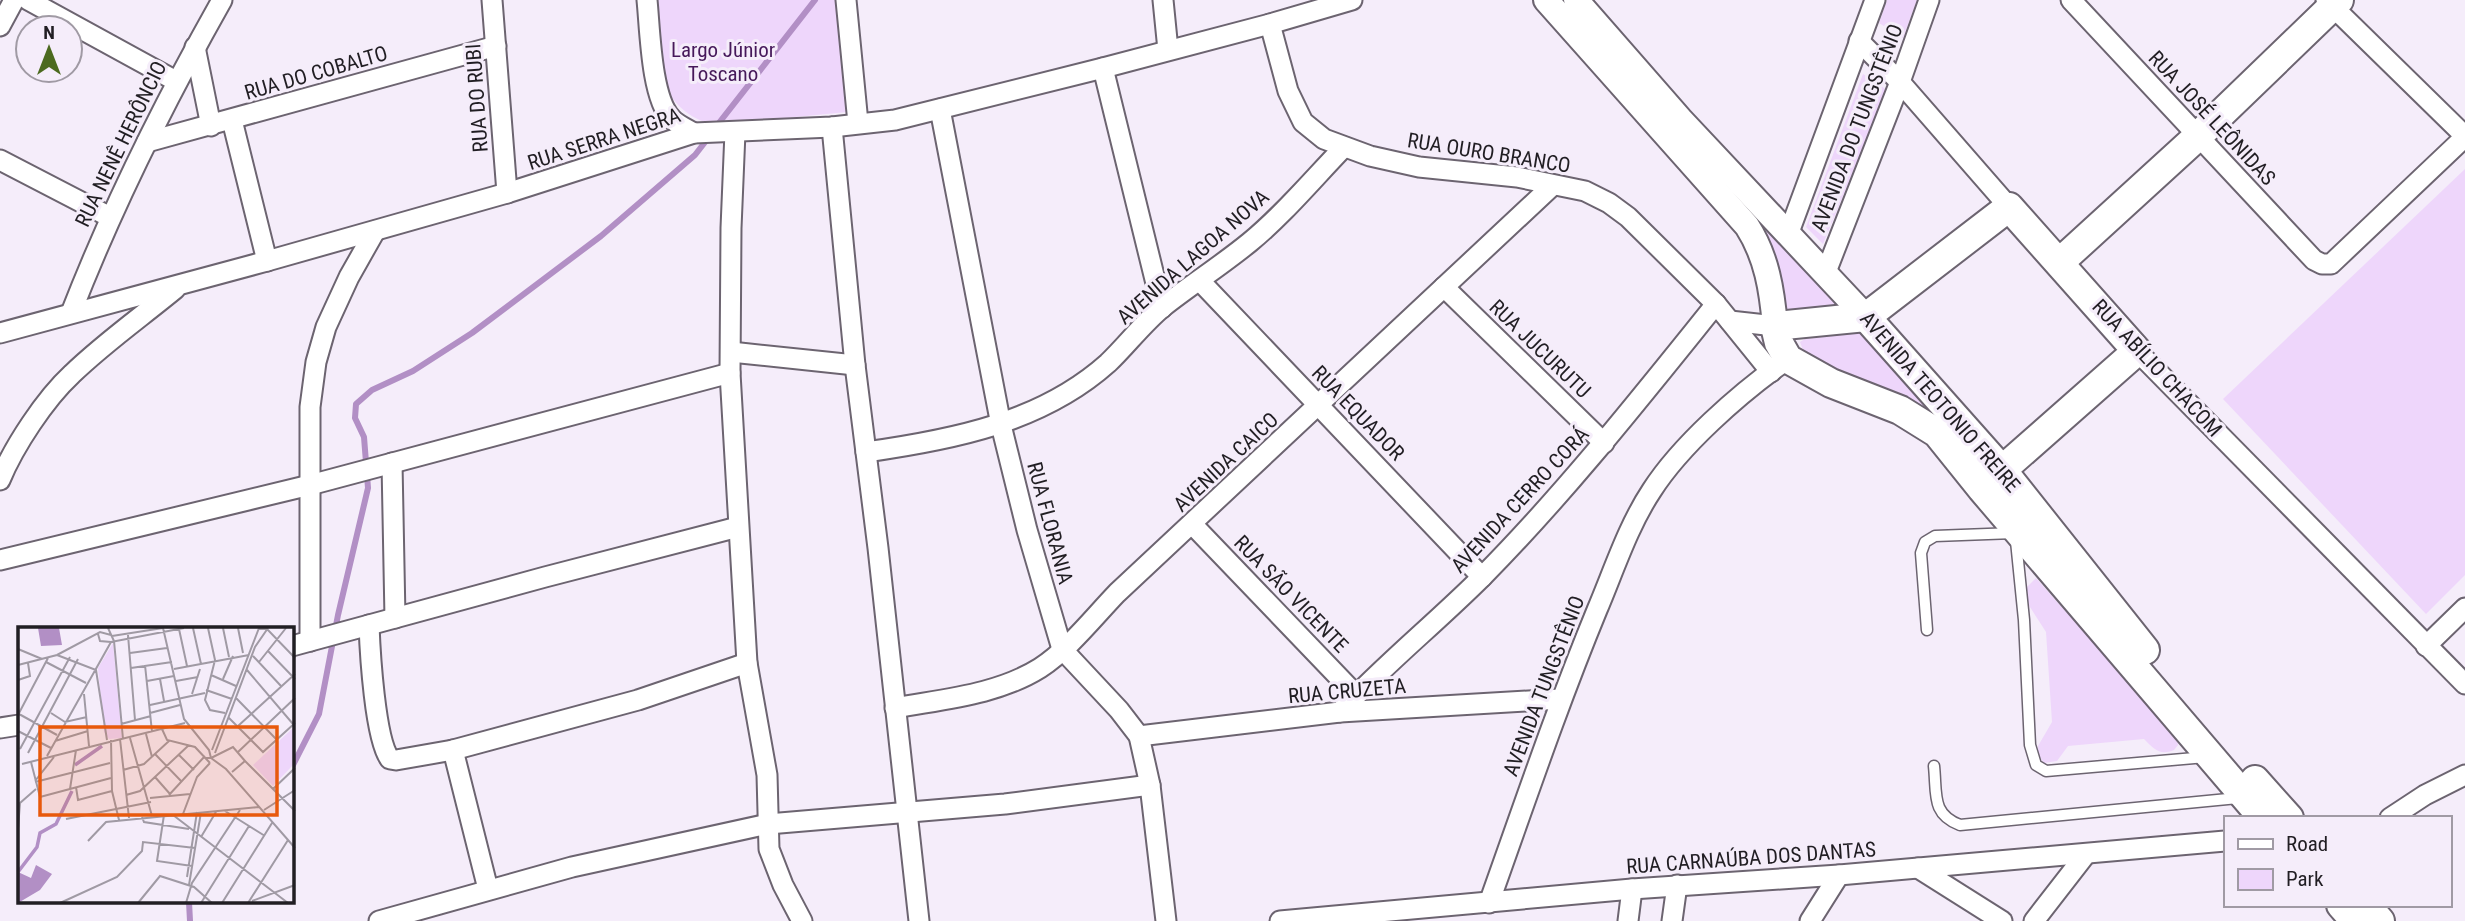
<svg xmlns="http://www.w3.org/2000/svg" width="2465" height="921" font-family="'Roboto Condensed',sans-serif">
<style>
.green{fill:#eed6fb}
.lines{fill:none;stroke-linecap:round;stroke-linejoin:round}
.stream{stroke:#b28fc5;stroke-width:6}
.service-casing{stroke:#6c6470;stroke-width:13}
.minor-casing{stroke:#6c6470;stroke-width:23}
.tertiary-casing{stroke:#6c6470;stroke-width:28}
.secondary-casing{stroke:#6c6470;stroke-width:32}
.service{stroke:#fff;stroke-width:10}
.minor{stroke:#fff;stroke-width:19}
.tertiary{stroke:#fff;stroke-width:24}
.secondary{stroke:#fff;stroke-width:28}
.labels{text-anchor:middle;stroke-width:6;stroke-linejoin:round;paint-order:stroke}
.park-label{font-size:21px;fill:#46195a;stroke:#f5edfa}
.street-label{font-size:21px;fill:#211e23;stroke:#f5edfa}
.inset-river{fill:none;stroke:#b28fc5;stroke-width:3.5}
.inset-road{fill:none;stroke:#a09aa4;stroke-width:2}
.view{fill:#e8590c;fill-opacity:0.15;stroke:#e8590c;stroke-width:3.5}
.inset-edge{fill:none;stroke:#211e23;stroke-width:3.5}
</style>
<rect width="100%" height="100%" fill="#f5edfa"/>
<g class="green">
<path d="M655,0h182l10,112 -134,13c-62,-19 -54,-71 -58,-125z"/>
<polygon points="1887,0 1917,0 1903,38 1879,23"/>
<polygon points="1863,74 1887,90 1823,244 1806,227"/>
<polygon points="2465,169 2465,575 2426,614 2223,399"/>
<polygon points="1764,226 1848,310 1786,319 1781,276"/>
<polygon points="1858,330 1870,337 1940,423 1805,355 1800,342 1818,331"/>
<path d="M2036,578l141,159 1,8 -4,5c-14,6 -20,-1 -30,-11l-76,7 -11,15 -13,2 -6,-8v-9l14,-24 -6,-90 -18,-28 -3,-15z"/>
</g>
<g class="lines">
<g class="stream">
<polyline points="715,128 815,0"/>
<polyline points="292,767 319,714 338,615 368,488 364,437 355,418 356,404 372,390 413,371 472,333 601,236 695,155 709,137"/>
<polyline points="189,902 190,921"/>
</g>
<g class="service-casing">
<g id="service">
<polyline points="2016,541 2024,620 2030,745 2036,765 2046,771 2206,757"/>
<polyline points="1927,630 1921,553 1925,542 1935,536 2014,533"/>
<path d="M1934,766c3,28 -3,48 26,59l278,-27"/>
</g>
</g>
<g class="minor-casing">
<g id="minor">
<polyline points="28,0 176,81"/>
<polyline points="492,0 507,193"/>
<path d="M647,0c3,29 4,97 24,118 5,6 16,11 23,15"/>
<polyline points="846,0 858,123"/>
<polyline points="1163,0 1168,50"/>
<polyline points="2071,0 2314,260 2322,264 2331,264 2465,137"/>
<polyline points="2326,0 2465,136"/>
<polyline points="1270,24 1288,91 1303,122 1324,139 1370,156 1419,167 1517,177 1585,191 1609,203 1628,217 1716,304 1771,372"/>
<polyline points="0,26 14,0"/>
<polyline points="1859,41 1900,82 2009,207"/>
<polyline points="195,47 211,126"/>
<polyline points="1103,68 1162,308"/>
<polyline points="940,109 1001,425 1027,530 1062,649 1119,710 1139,736 1150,785 1166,921"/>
<polyline points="232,120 267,261"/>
<polyline points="832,127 855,365 878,548 919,921"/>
<polyline points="735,132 731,228 730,373 747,663 767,775 769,849 783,885 802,921"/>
<polyline points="147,142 496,46"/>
<polyline points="0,160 110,217"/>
<polyline points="1788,235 1875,0"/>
<polyline points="1826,272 1900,82 1929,0"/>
<polyline points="1200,281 1482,577"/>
<polyline points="1444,287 1604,443"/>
<path d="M71,313c42,-108 94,-212 151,-313"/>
<polyline points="1730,321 1775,326"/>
<polyline points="0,333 267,261 507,193 694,133 832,127 895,120 1103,68 1270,24 1352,0"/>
<polyline points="2137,351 2465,684"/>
<polyline points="731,352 855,365"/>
<path d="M866,452c85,-12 175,-29 242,-89 19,-18 35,-40 56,-57 28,-22 58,-41 86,-64 34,-28 63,-63 94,-95"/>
<polyline points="392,463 395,618"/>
<path d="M0,480c14,-34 45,-81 72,-106 32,-31 69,-57 103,-85"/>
<polyline points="1193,525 1356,695"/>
<polyline points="0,560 310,485 730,373"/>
<path d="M369,625c1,27 6,115 21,134l6,1 57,-10 185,-50 109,-37"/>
<polyline points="310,641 310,407 316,362 326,327 349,277 375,231"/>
<polyline points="292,646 545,577 738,527"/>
<polyline points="2426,646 2465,608"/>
<path d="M895,708c48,-9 102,-13 145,-40 29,-19 53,-50 77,-75l436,-408"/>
<path d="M1340,712c45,-48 97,-90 143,-136 84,-85 158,-179 233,-272"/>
<polyline points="0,728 19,725"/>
<polyline points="1139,736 1340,712 1561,699"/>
<polyline points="453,750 488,889"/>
<polyline points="2390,818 2425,795 2465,775"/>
<polyline points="1918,868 2002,921"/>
<path d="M1489,903c35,-98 68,-196 108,-293 17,-40 31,-84 55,-120 29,-45 86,-95 129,-126"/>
<polyline points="379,921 572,867 768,824 1005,804 1150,785"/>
<polyline points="1280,921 1632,889 1839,875 2225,841"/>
<polyline points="1628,921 1632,889"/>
<polyline points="1672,921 1677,885"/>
<polyline points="1810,921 1839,875"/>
<polyline points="2034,921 2086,854"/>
</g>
</g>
<g class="tertiary-casing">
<g id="tertiary">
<path d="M1546,0l201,226c20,31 25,65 28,100"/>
<polyline points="1576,0 1680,119 1866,317"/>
</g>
</g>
<g class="secondary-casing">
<g id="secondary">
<polyline points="2060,262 2197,137 2339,0"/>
<polyline points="1866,317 2002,470 2145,650"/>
<polyline points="2002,470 2137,351 2009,207 1866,317 1775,326 1779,343 1788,359 1831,383 1900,410 1937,433 1982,489 2263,818"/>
<polyline points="2255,780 2289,818"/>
<polyline points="2341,905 2355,921"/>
<polyline points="2366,905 2380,921"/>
</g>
</g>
<use href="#service" class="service"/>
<use href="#minor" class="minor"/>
<use href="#tertiary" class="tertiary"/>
<use href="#secondary" class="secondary"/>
</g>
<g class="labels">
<g class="park-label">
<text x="723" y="57">Largo Júnior<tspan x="723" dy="24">Toscano</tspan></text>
</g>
<g class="street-label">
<text transform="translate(316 73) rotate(-16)" y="7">RUA DO COBALTO</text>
<text transform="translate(477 98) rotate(-94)" y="7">RUA DO RUBI</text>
<text transform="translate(2212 118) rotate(47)" y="7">RUA JOSÉ LEÔNIDAS</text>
<text transform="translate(1857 128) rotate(-69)" y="7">AVENIDA DO TUNGSTÊNIO</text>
<text transform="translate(604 139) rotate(-18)" y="7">RUA SERRA NEGRA</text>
<text transform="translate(121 144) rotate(-64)" y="7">RUA NENÊ HERÔNCIO</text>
<text transform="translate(1489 153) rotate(9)" y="7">RUA OURO BRANCO</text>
<text transform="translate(1193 257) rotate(-41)" y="7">AVENIDA LAGOA NOVA</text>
<text transform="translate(1540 349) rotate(44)" y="7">RUA JUCURUTU</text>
<text transform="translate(2157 368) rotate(47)" y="7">RUA ABÍLIO CHACOM</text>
<text transform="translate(1940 402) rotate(49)" y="7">AVENIDA TEOTONIO FREIRE</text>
<text transform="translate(1358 413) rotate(46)" y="7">RUA EQUADOR</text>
<text transform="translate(1226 462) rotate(-43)" y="7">AVENIDA CAICO</text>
<text transform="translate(1520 500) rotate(-47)" y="7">AVENIDA CERRO CORÁ</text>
<text transform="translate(1050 523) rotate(75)" y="7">RUA FLORANIA</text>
<text transform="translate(1291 594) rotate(46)" y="7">RUA SÃO VICENTE</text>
<text transform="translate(1544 686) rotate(-69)" y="7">AVENIDA TUNGSTÊNIO</text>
<text transform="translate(1347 691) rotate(-5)" y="7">RUA CRUZETA</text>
<text transform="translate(1751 858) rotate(-4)" y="7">RUA CARNAÚBA DOS DANTAS</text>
</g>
</g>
<g transform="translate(18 627)">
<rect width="276" height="276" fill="#f5edfa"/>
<path d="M95,16l9,95 -13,1 -5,-7 -6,-64zM275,101l1,36 -21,22 -20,-21z" fill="#eed6fb"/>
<path d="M20,1h21l3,17 -21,1zM18,238l16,9 -12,16 -22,13v-31l13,6z" fill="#b28fc5"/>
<path class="inset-river" d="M57,138l27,-19M0,245l19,-25 3,-14 16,-9 16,-33"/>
<path class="inset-road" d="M90,1l6,13 9,98M145,1l21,91 25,31 2,8h-5M175,1l8,36M190,1l7,32 -10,40 5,10 15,3M205,1l6,29M220,1l5,25M161,2l8,37M240,2h9l28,29M80,7l2,7 11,1 73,-14M110,8l7,85M94,9l51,-8M0,22l24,10M250,24l27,28M112,26l37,-5M39,28l39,15 11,70M235,29l28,30M28,35l40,21M241,35l27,-34M0,38l39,-10 43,-23 11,3M127,38l7,67M113,41l41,-6M156,42l75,-14M229,43l46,54M193,48l25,11M142,52l4,22M205,52l10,-23M0,53l12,-4 -2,-13M129,54l27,-5M158,54l22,-4M188,63l26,9M66,67l5,52M174,67l8,-25M218,71l41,42M132,78l55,-12M33,86l14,9 22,-5M132,86l30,-8M1,87l38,21M0,88l30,-57M210,90l35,35 32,-29M103,97l30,-8M220,99l57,-52M144,102l5,11 28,7 15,16M0,104l33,17M128,107l6,23M112,111l22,78M102,112l9,79M93,113l1,51 7,29M37,114l33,-10M2,122l50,-92M194,123l47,-122M220,125l57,-54M10,126l50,-94M197,126l40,-106 13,-19M137,127l27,28M161,128l15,15M29,129l64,-114M193,131l15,11 69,79M193,131l22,-11 12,14 -13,11M227,134l50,50M13,135l9,35 71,-19M4,137l163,-41M105,143l21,-6 25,-23M137,150l15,17M17,154l19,-24M17,155l75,-19M58,160l2,13 34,-9M52,162l6,-39M255,162l22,-21M108,168l14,-4 49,-46M151,168l36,-39M132,171l40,-4M246,183l31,-20M207,184l40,25M165,187l14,-37 13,-14M146,188l-7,46 35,5M155,188l115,88M124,190l2,5 45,7M48,192l85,-17M0,202l2,-26 16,-14M183,210l15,-25M70,214l18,-19 153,-15M169,250l10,-65M171,258l12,-73M234,274l43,-16M42,276l57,-26 25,-26 1,-9 52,6M120,276l22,-27 34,11 18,16M168,276l6,-20 48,-73M183,276l48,-77M204,276l50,-80M230,276l40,-63"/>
<path class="view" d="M22,100h237v88h-237z"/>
<rect width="276" height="276" class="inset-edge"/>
</g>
<rect x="2224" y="816" width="228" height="91" fill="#f5edfa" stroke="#a09aa4" stroke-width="2"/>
<rect x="2238" y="839" width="35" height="10" fill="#ffffff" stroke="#a09aa4" stroke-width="2"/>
<text x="2286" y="851" font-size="21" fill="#211e23">Road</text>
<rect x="2238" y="869" width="35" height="21" fill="#eed6fb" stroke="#a09aa4" stroke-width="2"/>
<text x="2286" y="886" font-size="21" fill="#211e23">Park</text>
<g transform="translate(49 49)"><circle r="33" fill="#f5edfa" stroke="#a09aa4" stroke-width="2"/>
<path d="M0-5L12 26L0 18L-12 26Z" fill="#4c6a1f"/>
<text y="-10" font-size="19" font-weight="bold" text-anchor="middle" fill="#211e23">N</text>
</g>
</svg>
